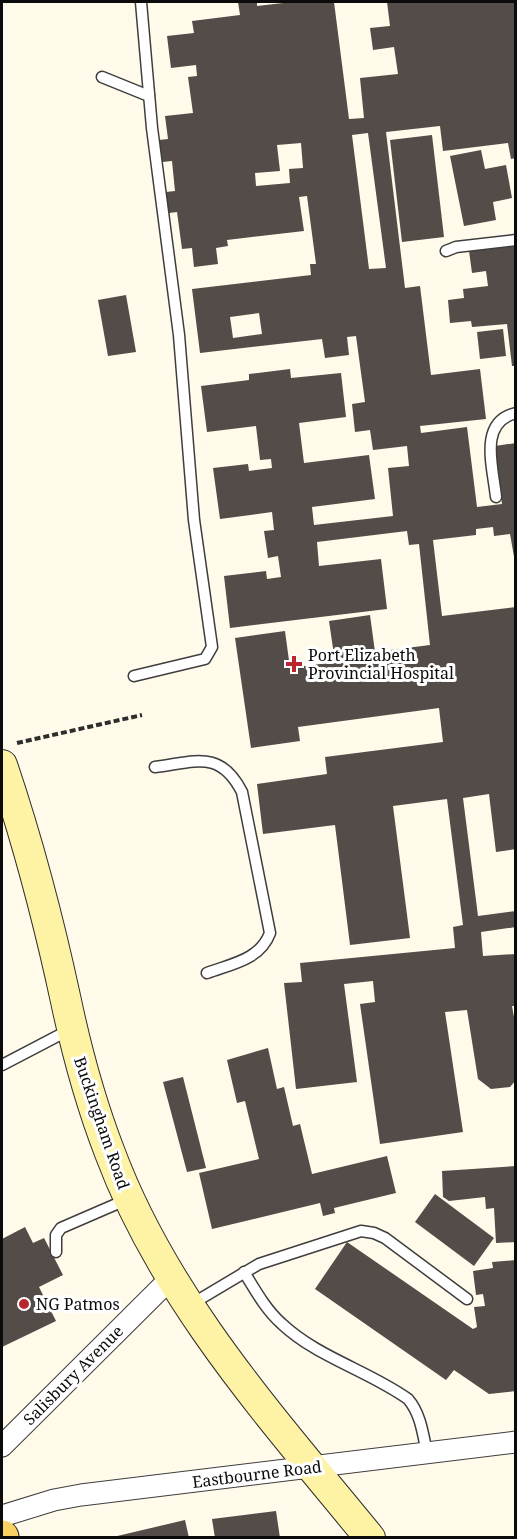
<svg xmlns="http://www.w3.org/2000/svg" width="517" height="1539" font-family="'Noto Serif',serif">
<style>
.building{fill:#534c48;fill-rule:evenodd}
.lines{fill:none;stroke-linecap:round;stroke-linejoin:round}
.lane-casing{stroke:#3e3e3e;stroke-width:13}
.street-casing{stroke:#3e3e3e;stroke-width:23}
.secondary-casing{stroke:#2d2d2d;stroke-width:32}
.primary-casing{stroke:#1c1c1c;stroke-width:35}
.path{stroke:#2d2d2d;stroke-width:4;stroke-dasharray:6 3;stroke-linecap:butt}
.lane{stroke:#fff;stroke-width:10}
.street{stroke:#fff;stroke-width:21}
.secondary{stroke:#fef3a5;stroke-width:30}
.primary{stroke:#f7d161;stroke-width:33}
.poi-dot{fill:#b8262e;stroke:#fff;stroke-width:2}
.labels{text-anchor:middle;stroke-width:6;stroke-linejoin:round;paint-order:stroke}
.poi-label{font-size:16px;fill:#0b0b0b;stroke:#fff;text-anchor:start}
.street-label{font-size:16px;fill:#0b0b0b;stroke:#fff}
</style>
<rect width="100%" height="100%" fill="#fffae9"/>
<g class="building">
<path d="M238,2h19v4l35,-4h42l15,117 15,-1 -4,-40 38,-4 -4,-27 -21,3 -3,-22 20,-2 -3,-24h129v156l-5,1 -3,-16 -65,8 -3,-25 -54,6 19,156 15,-2 11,89 49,-6 6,50 -66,7 1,7 46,-6 10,80 25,-3 -7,-58 21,-3v125l-6,-34 -16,2 -1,-9 -17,2v6l-43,5 9,76 74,-9v242l-20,3 -7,-58 -26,4 15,118 38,-5v16l-35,5 2,24 33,-2v52h-4l4,22v52l-6,7 -19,2 -13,-10 -11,-69 -22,2 18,120 -83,12 -20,-140 15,-2 -2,-21 -29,3 13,98 -61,7 -12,-106 18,-1 -2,-19 155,-15 -2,-21 10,-2 -16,-126 -54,7 17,132 -60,7 -15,-120 -72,9 -6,-50 70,-10 -2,-17 118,-15 -4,-34 -141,19 2,14 -49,7 -16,-110 50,-7 5,37 45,-6 -6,-41 41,-6 5,37 55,-7 -11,-101 -10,1 -2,-14 -90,11 2,24 62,-7 6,50 -157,19 -6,-52 42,-5 1,8 14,-2 -3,-21 -10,2 -4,-27 10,-1 -2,-18 -52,7 -7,-51 35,-4 1,7 23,-3 -1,-9 -11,1 -4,-34 -49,6 -6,-46 48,-6v-6l41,-5 1,9 50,-5 5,44 -47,6 5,40 65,-8 6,44 -63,8 2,18 79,-9 -5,-48 21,-2 -2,-20 -34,4 -3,-20 -15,2 -3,-28 13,-2 -9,-66 -9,1 2,18 -24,3 -3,-19 -122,14 -8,-64 119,-14 -1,-11h6l-9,-68 -8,1 5,34 -77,9 1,6 -12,2 2,16 -24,3 -2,-19 -10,1 -5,-37 -8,1 -3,-21 9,-1 -3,-30 -10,1 -3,-22 9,-1 -3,-23 28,-3 -5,-36 9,-1 -1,-11 -25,3 -4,-32 27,-3 -2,-12 48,-6zM368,133l18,135 -17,1 -17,-134zM301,143l2,25 -14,1 1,14 -34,3 -1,-13 25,-2 -3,-26zM259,313l3,21 -29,4 -3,-21z"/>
<polygon points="432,135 444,237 402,242 390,140"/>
<polygon points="481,150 485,169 506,165 512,198 493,202 496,220 464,226 450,156"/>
<polygon points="516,246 516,366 512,366 507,324 472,327 471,321 450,323 448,300 464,298 463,289 488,286 486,271 472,273 469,251"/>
<polygon points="126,295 136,352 108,356 98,300"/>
<polygon points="503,329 506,356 480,359 477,332"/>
<polygon points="268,1048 277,1089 284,1087 293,1126 300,1124 312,1174 387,1156 396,1193 334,1208 335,1213 323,1216 320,1203 212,1229 199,1173 259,1159 245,1101 237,1103 227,1060"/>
<polygon points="183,1077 206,1168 187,1172 163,1082"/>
<polygon points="516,1166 516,1242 496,1243 494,1208 486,1209 485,1197 449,1201 443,1197 442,1171"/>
<polygon points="435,1194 494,1238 474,1266 415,1222"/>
<polygon points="25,1227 33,1243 44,1238 63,1275 39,1287 56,1321 2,1347 2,1239"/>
<polygon points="347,1242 473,1329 477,1327 474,1307 485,1306 483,1294 476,1295 473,1271 493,1268 492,1262 516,1260 516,1391 489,1394 454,1370 446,1380 315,1289"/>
<polygon points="276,1511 280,1538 215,1538 212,1519"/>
<polygon points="185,1520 189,1538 113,1538 113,1537"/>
</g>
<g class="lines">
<g class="lane-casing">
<g id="lane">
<polyline points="102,77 149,96"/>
<polyline points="446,251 456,247 516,240"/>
<path d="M496,497c-3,-30 -18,-75 20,-84"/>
<polyline points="134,676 205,659 212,647 194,520 179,335 152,128 141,2"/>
<path d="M155,767c40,-5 65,-18 87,25l28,141c-10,27 -39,31 -63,40"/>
<polyline points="2,1065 71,1029"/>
<polyline points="56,1252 56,1235 61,1228 128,1199"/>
<path d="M244,1272c11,18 22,38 38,52 35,33 87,47 126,75 13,15 15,36 19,54"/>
<polyline points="190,1305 259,1264 361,1231 374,1233 385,1238 467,1299"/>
</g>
</g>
<g class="street-casing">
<g id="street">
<polyline points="2,1446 170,1279"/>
<polyline points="2,1516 54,1500 81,1495 516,1442"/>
</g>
</g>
<g class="secondary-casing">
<path id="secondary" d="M2,765c26,77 47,157 64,236 11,52 25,103 44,152 55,147 162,265 260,385"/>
</g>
<g class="primary-casing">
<polyline id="primary" points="2,1537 2,1538"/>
</g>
<polyline class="path" points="17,743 142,715"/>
<use href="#lane" class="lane"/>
<use href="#street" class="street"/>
<use href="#secondary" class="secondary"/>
<use href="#primary" class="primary"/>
</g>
<g class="poi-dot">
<path d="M291 655h6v6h6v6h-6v6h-6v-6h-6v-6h6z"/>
<circle cx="24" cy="1304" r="6"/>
</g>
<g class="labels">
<g class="poi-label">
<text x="308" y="661">Port Elizabeth<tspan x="308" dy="18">Provincial Hospital</tspan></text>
<text x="36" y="1310">NG Patmos</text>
</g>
<g class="street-label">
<text transform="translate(102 1123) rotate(71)" y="6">Buckingham Road</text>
<text transform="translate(73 1375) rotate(-45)" y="6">Salisbury Avenue</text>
<text transform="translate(257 1474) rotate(-7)" y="6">Eastbourne Road</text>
</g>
</g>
<rect width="517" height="1539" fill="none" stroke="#0b0b0b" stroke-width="6"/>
</svg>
